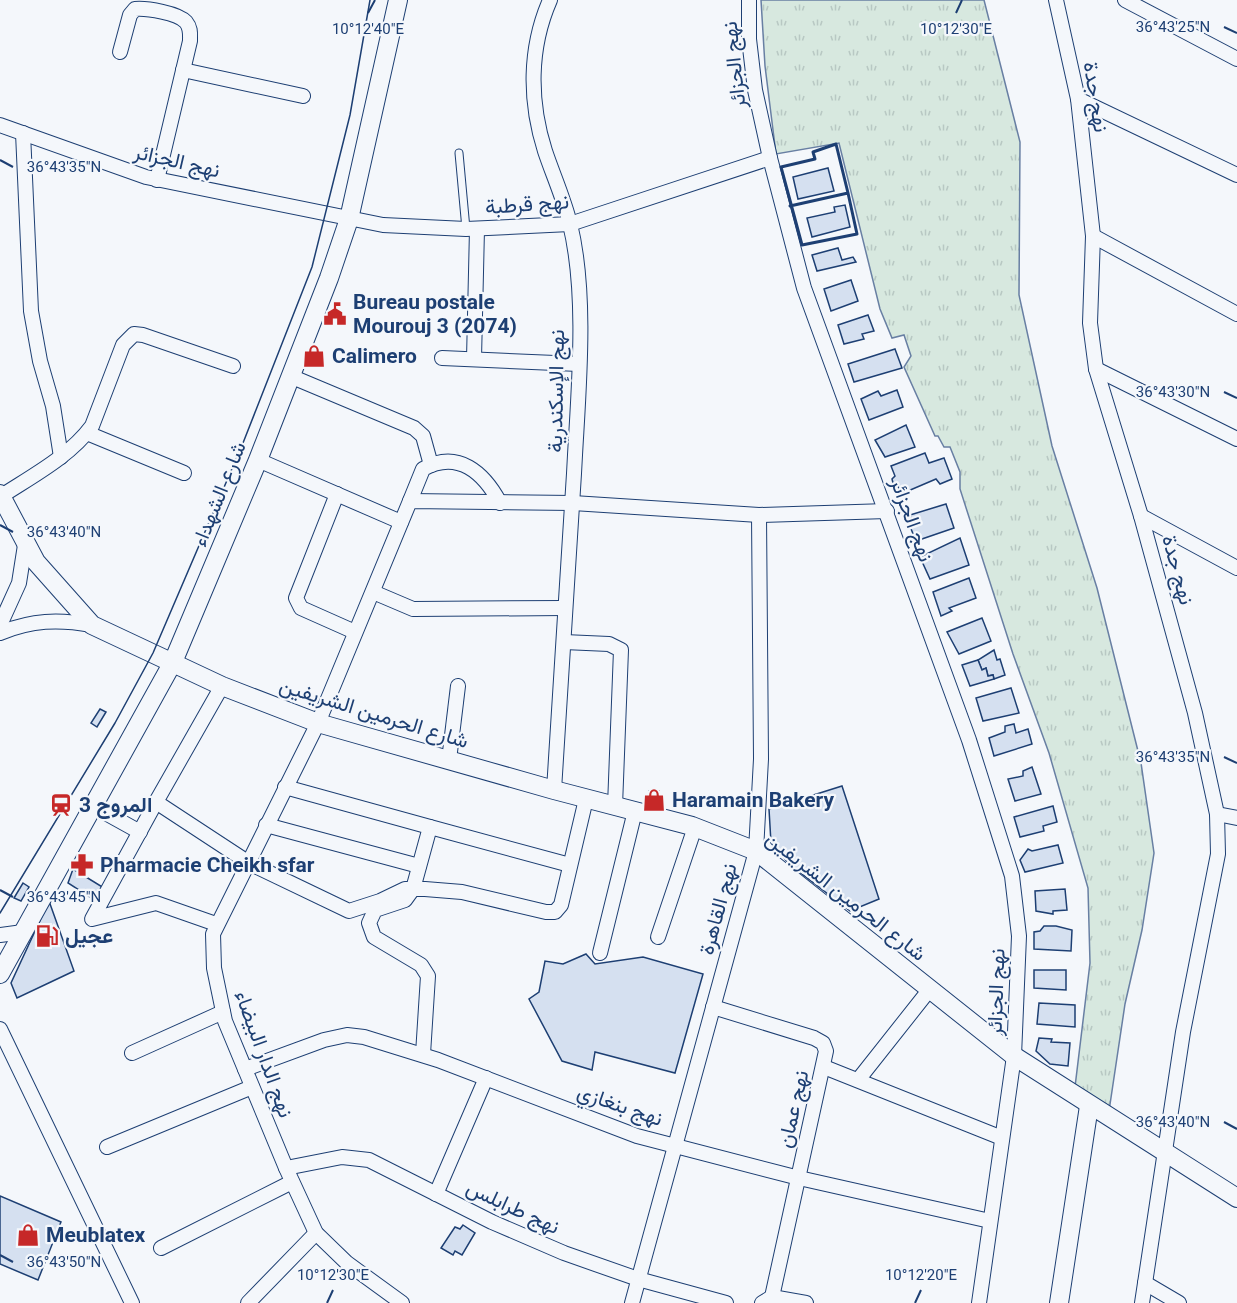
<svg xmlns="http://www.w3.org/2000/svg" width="1237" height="1303" font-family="Roboto,Vazirmatn,sans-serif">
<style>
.grass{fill:url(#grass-tufts);stroke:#687fa3;stroke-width:1.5}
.building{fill:#d5e0f0;stroke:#1d3f73;stroke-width:1.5}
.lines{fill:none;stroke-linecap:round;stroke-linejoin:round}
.lane-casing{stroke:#1d3f73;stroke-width:9}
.street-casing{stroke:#1d3f73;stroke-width:16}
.secondary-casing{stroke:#1d3f73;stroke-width:20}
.lane{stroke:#f4f7fb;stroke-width:7}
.street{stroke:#f4f7fb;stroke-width:14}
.secondary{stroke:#f4f7fb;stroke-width:18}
.tram{stroke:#1d3f73;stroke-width:1.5}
.wall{stroke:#1d3f73;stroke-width:3}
.ticks{fill:none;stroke:#1d3f73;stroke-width:2}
.labels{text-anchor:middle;stroke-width:4.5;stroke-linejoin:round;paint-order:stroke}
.street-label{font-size:21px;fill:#1d3f73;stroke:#f4f7fb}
.poi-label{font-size:21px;font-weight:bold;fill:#1d3f73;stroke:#f4f7fb;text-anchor:start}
.ticks-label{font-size:15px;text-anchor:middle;fill:#1d3f73;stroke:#f4f7fb;stroke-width:4.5;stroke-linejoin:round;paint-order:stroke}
</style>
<defs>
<pattern id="grass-tufts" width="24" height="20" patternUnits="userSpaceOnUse" patternTransform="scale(1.5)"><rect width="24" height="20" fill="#d7e8df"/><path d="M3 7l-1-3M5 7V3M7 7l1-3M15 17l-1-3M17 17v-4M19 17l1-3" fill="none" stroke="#b8c8c3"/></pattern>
</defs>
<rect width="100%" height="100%" fill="#f4f7fb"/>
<polygon class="grass" points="761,0 984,0 1020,142 1019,295 1052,446 1097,588 1141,763 1154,853 1142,930 1125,1004 1109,1111 1075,1087 1090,963 1088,888 1049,753 1013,654 960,489 960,472 950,447 944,447 938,436 935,436 904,367 911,356 904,335 892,338 880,309 839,143 776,154 765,66"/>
<g class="building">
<polygon points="828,168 834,191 798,199 793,177"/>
<polygon points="845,205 850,227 812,237 807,218 835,212 834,207"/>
<polygon points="838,248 842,260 853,257 856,262 817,271 812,255"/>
<polygon points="851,280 858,301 831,311 824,289"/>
<polygon points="868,315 874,331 862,334 864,339 844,344 838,325"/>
<polygon points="895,349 902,368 854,382 848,364"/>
<polygon points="897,390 903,407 869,420 861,399 878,391 881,396"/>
<polygon points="906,425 915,447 885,457 875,440"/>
<polygon points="925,453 929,463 944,458 952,479 940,484 936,479 901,494 898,486 894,487 892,479 895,476 891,466"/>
<polygon points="946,504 954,528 916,541 907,519 911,518 910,515"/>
<polygon points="960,538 969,565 930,579 920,557"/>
<polygon points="969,578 976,598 949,608 952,611 941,616 933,592"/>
<polygon points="982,618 991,641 959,654 947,632"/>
<polygon points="994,650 997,660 1000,659 1005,675 994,679 993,675 988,676 986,668 982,670 978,660"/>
<polygon points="978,660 982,670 986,668 988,676 993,675 994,679 970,686 962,665"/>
<polygon points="1011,688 1019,713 983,721 976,698"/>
<polygon points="100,709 106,712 97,727 91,723"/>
<polygon points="1014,724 1016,733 1028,729 1032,744 994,756 989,738 1005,732 1005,726"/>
<polygon points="1032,767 1041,794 1015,801 1008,779 1023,776 1023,771"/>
<polygon points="842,786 879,899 850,911 789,864 771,843 769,809"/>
<polygon points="649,791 659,791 659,812 649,809"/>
<polygon points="1053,806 1057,822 1043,826 1044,831 1020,837 1014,817"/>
<polygon points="1058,845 1063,863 1025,872 1020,860 1028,849 1032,851"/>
<polygon points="73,869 104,888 96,901 68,883"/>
<polygon points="23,883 29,887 21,901 14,898"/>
<polygon points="1065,889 1067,910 1053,911 1053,914 1036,911 1035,891"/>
<polygon points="49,901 74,971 17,998 11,983"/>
<polygon points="1044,926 1056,926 1072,930 1071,951 1034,949 1034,932 1040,931"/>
<polygon points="586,954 595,964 643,957 703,974 675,1073 595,1052 592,1070 562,1061 529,999 539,992 545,961 563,964"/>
<polygon points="1034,970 1066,970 1066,990 1034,988"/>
<polygon points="1039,1003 1075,1005 1075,1027 1037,1024"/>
<polygon points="1039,1038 1052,1039 1051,1042 1070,1043 1068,1066 1050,1064 1036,1051"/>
<polygon points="0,1196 61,1222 38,1280 0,1264"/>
<polygon points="463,1225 475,1233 462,1255 455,1251 453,1255 441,1248 455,1227 460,1229"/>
</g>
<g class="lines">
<g class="lane-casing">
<polyline id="lane" points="459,153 466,229"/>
</g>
<g class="street-casing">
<g id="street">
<path d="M550,0c-21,48 -21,101 -5,151 8,24 19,48 25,73 17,69 9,160 5,231 -6,112 -13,224 -21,335"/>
<polyline points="749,0 749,39 755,90 770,158 804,288 969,740 1012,876 1019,936 1014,1056 979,1303"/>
<polyline points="1056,0 1078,99 1093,236 1090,323 1096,369 1141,516 1195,713 1217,814 1218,854 1183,1032 1142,1303"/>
<polyline points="1125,0 1237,59"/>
<path d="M120,52l10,-37 5,-6c12,-1 43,4 51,13 5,6 4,12 4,19l-33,139"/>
<polyline points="183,70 303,96"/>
<polyline points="1078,99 1237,175"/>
<polyline points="0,125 146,177 383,225 466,229 570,224 770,158"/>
<polyline points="23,133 31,311 40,361 53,406 61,457"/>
<polyline points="1093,236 1237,314"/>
<polyline points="442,358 579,364"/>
<polyline points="474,359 477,229"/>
<polyline points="1096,369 1237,439"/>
<polyline points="290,376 414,428 423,436 431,465"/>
<polyline points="87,433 184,473"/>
<polyline points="258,460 401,522"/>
<polyline points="337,494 296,598 301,608 355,632"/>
<path d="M0,497c32,-21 69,-40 92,-71l31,-81 11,-11 9,1 90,31"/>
<path d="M410,501l13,-32c35,-20 61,4 77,34"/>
<polyline points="1141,516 1237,568"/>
<polyline points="373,592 413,609 565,608"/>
<polyline points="0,625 19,583 25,545"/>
<path d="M0,633c32,-13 58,-14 92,-8"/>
<polyline points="564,642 609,644 621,650 615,806"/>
<polyline points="222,686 156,802 249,863 349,911 380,901 405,889 425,889 462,892 546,912 555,912 561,905 586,799"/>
<polyline points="449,760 458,686"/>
<polyline points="285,787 430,827 413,889 405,900 375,910 369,923 374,937 421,965 428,976 423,1054"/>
<polyline points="156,802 92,919 156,903 216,924"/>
<polyline points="93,806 140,832"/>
<polyline points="1217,814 1237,818"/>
<polyline points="266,825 419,866"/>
<polyline points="430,827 570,865"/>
<polyline points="0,935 23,932"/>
<polyline points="658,937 695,827"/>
<polyline points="600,953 635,811"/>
<polyline points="713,1007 814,1038 823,1043 826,1051 772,1297"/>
<polyline points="0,1029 132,1303"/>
<polyline points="132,1053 223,1012"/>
<polyline points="824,1067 1002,1138"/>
<polyline points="245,1069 324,1040 347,1035 364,1037 438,1060 637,1136 799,1178 990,1221"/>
<polyline points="858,1080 930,989"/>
<polyline points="107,1147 252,1087"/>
<polyline points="286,1168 342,1157 369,1160 492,1222 564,1253 638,1279 726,1303"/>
<polyline points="436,1194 486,1078"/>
<polyline points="161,1248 292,1182"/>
<polyline points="1145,1283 1179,1303"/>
<polyline points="248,1303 316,1233"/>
<polyline points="402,1303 347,1263 316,1233 286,1168 225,1021 214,968 213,934 318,723 410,501 573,503 759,515 887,511"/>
<polyline points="632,1303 756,851 761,759 759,515"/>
<polyline points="762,1303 772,1297 806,1303"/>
</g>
</g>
<g class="secondary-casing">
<g id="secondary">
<polyline points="0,494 36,562 92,625 222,686 318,723 554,790 692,826 756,851 1014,1056 1237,1198"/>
<polyline points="0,974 173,662 258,460 329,278 349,219 398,0"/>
<polyline points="1059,1303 1089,1106"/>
</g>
</g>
<use href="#lane" class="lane"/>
<use href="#street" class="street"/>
<use href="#secondary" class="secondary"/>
<polyline class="tram" points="0,913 115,723 153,653 243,443 312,267 350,115 370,0"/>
<polyline class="wall" points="790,206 848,193 836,144 813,152 815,159 781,167 802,245 857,234 848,193"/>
</g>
<path class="ticks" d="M368,13l7,-13M956,13l6,-13M1224,27l13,6M0,160l13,7M1224,392l13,6M0,525l13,7M1224,757l13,6M0,890l13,7M1224,1122l13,7M0,1255l13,7M327,1303l6,-13M915,1303l6,-13"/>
<defs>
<g id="civic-bare" transform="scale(1.8)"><path d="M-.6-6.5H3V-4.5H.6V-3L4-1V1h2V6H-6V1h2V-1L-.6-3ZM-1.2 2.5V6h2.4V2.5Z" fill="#c62828" stroke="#f4f7fb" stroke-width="2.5" paint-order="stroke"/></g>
<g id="shop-bare" transform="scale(1.8)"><path d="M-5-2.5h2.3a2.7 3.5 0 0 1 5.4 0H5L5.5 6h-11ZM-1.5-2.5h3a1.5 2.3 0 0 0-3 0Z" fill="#c62828" stroke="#f4f7fb" stroke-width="2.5" paint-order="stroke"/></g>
<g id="station-bare" transform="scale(1.8)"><path d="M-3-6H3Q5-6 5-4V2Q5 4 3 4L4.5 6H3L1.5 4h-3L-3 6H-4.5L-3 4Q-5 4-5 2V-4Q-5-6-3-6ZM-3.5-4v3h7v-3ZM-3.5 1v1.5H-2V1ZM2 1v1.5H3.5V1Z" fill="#c62828" stroke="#f4f7fb" stroke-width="2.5" paint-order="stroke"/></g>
<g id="pharmacy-bare" transform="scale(1.8)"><path d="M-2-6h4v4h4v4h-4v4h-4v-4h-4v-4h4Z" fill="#c62828" stroke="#f4f7fb" stroke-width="2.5" paint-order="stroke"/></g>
<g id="fuel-bare" transform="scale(1.8)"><path d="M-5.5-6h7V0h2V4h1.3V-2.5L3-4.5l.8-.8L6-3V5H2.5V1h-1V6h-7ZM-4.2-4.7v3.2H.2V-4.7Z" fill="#c62828" stroke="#f4f7fb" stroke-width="2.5" paint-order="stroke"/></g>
</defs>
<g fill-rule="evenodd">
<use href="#civic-bare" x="335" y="314"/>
<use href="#shop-bare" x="314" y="356"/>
<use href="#shop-bare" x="654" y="800"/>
<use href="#station-bare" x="61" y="805"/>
<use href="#pharmacy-bare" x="82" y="865"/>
<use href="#fuel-bare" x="47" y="936"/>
<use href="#shop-bare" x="28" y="1235"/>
</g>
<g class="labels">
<g class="street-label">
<text transform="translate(734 65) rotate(-96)" y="7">نهج الجزائر</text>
<text transform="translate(1096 97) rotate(81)" y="7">نهج جدة</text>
<text transform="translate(177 161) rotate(13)" y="7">نهج الجزائر</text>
<text transform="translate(527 204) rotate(-4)" y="7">نهج قرطبة</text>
<text transform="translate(556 391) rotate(-89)" y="7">نهج الإسكندرية</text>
<text transform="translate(219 494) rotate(-68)" y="7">شارع الشهداء</text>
<text transform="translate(912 520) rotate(70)" y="7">نهج الجزائر</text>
<text transform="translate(1178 570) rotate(75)" y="7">نهج جدة</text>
<text transform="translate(374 713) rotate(17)" y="7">شارع الحرمين الشريفين</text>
<text transform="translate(846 896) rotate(38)" y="7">شارع الحرمين الشريفين</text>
<text transform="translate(718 909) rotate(-75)" y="7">نهج القاهرة</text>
<text transform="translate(996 992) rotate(-88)" y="7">نهج الجزائر</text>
<text transform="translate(264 1054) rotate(70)" y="7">نهج الدار البيضاء</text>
<text transform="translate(620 1105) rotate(19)" y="7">نهج بنغازي</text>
<text transform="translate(793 1109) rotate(-77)" y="7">نهج عمان</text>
<text transform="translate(513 1207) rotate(25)" y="7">نهج طرابلس</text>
</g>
<g class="poi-label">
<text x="353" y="309">Bureau postale<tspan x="353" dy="24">Mourouj 3 (2074)</tspan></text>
<text x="332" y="363">Calimero</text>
<text x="672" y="807">Haramain Bakery</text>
<text x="79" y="812">المروج 3</text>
<text x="100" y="872">Pharmacie Cheikh sfar</text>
<text x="65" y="943">عجيل</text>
<text x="46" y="1242">Meublatex</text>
</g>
</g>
<g class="ticks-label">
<text x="1173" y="32">36°43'25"N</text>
<text x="368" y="34">10°12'40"E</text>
<text x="956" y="34">10°12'30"E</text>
<text x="64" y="172">36°43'35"N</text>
<text x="1173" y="397">36°43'30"N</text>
<text x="64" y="537">36°43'40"N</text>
<text x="1173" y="762">36°43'35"N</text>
<text x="64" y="902">36°43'45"N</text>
<text x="1173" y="1127">36°43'40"N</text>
<text x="64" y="1267">36°43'50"N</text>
<text x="333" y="1280">10°12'30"E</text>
<text x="921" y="1280">10°12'20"E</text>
</g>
</svg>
